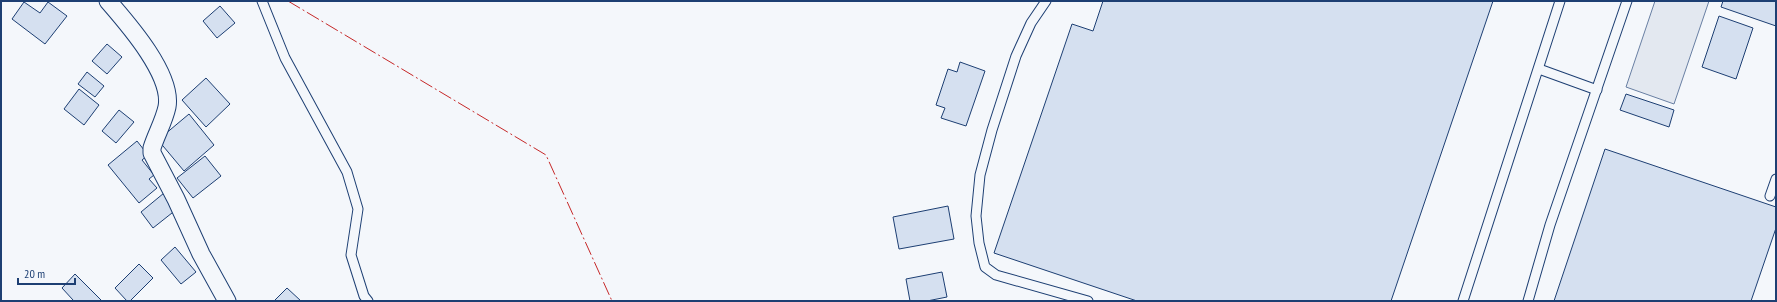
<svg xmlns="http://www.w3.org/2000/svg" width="1777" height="302" font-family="'PT Sans Narrow',sans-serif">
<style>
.parking{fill:#e3e8f0;stroke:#687fa3}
.building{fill:#d5e0f0;stroke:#1d3f73}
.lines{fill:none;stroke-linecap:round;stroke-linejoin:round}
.service-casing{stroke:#1d3f73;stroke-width:11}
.minor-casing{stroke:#1d3f73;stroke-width:19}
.service{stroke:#f4f7fb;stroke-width:9}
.minor{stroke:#f4f7fb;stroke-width:17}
.power{stroke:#c62828;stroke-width:1;stroke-dasharray:14 3 2 3;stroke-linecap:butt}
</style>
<rect width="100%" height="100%" fill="#f4f7fb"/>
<polygon class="parking" points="1655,1 1709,1 1674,104 1626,87"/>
<g class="building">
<polygon points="1103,1 1493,1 1391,301 1137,301 994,253 1072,24 1093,31"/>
<polygon points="1723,1 1776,1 1776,26 1721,7"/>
<polygon points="24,2 40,13 48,2 67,16 45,44 12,19"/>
<polygon points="220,6 235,23 217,38 203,21"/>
<polygon points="1719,16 1753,28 1736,79 1702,67"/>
<polygon points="107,44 122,57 107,74 92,61"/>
<polygon points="960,62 985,71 966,126 941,118 945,108 936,105 948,69 957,72"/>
<polygon points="87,72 104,86 95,97 78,84"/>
<polygon points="206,78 230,104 206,127 182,100"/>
<polygon points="79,89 99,105 84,125 64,109"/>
<polygon points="1626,94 1674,110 1669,127 1620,110"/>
<polygon points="119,110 134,122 116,143 102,131"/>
<polygon points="189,114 214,145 184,171 158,140"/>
<polygon points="137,141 148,155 142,160 154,175 149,179 157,188 139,203 108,165"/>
<polygon points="1605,149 1776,207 1776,228 1751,301 1554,301"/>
<polygon points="205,156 221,176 193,198 177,178"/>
<polygon points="164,193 177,209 153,228 141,212"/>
<polygon points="948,206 954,239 899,249 893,217"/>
<polygon points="175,247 196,272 181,284 161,260"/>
<polygon points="139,264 153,278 130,301 127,301 115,288"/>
<polygon points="942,272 947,297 927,301 910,301 906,279"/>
<polygon points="75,274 102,301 72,301 73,300 62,288"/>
<polygon points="287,288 301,301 274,301"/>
</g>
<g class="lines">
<g class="service-casing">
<g id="service">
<polyline points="262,1 285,58 347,172 358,209 351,255 364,296 368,301"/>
<polyline points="1046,1 1031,23 1016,56 992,130 980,175 976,216 979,243 985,267 996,275 1088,301"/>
<polyline points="1539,69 1597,90"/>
<polyline points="1770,196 1776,179"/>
<polyline points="1463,301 1560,1"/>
<polyline points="1528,301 1550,225 1627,1"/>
</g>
</g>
<g class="minor-casing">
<path id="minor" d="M108,1c20,23 65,74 59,106 -3,14 -11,28 -15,41v5l24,46 25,55 26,47"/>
</g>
<use href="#service" class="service"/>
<use href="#minor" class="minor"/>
<polyline class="power" points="288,1 546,155 612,301"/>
</g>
<rect width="1777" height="302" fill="none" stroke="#1d3f73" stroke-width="4"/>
<path d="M18 278v6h57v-6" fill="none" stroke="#1d3f73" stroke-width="2"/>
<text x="24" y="278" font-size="12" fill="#1d3f73" stroke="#f4f7fb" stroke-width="3" paint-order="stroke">20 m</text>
</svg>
